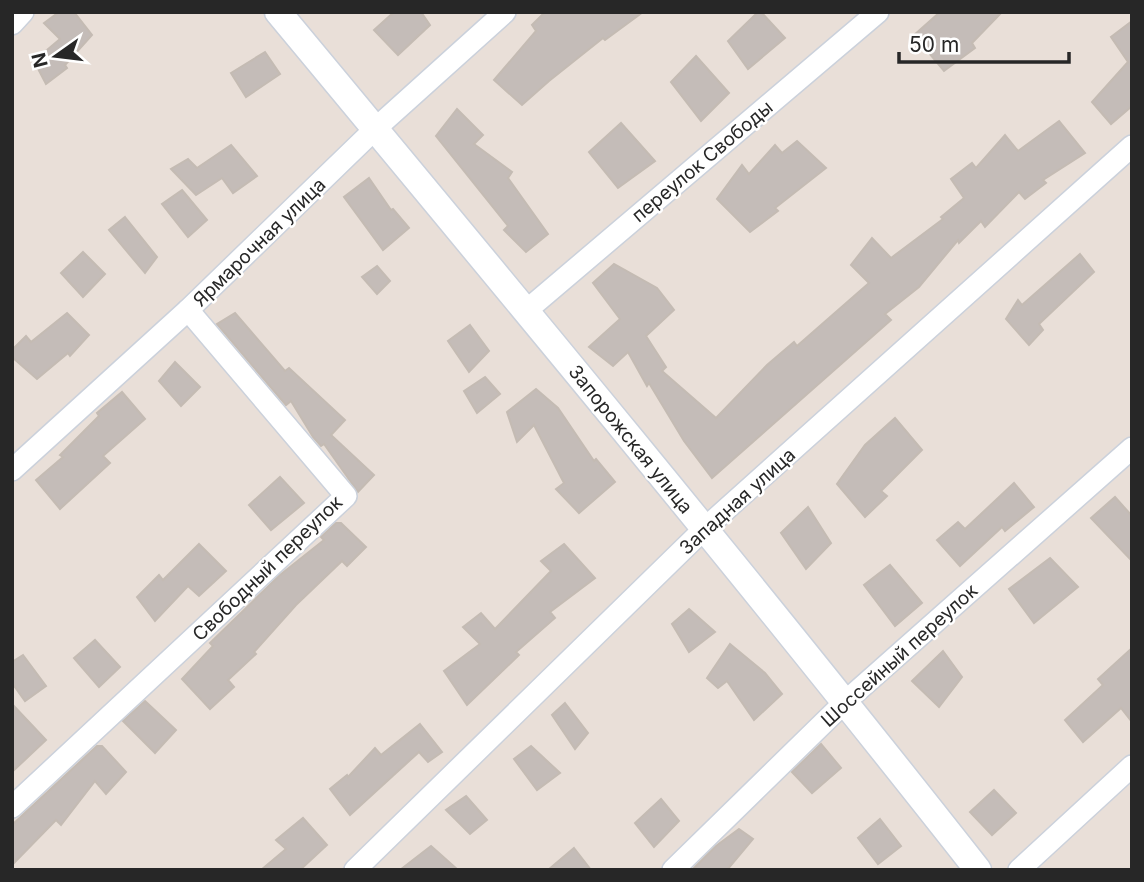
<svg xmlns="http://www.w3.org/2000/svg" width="1144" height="882" font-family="Inter,sans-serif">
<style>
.building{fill:#c4bcb8;stroke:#c4bbb3;stroke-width:2}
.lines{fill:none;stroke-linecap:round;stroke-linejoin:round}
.minor-casing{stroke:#cbd1db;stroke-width:24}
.tertiary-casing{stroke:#cbd1db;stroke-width:29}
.minor{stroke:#fff;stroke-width:21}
.tertiary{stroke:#fff;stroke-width:26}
.labels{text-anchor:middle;stroke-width:5;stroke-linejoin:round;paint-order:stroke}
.street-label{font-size:19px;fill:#272727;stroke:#fff}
</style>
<rect width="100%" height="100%" fill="#e9dfd8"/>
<g class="building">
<polygon points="59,12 74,12 92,35 65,65 67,68 46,84 34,61 60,39 44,23"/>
<polygon points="394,12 421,12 430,25 398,55 374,30"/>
<polygon points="545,12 643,12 605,40 603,38 549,81 522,105 494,80 536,31 532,25"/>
<polygon points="758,12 761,12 785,38 748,69 728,41"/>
<polygon points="940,12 1002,12 972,43 975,48 944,71 914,35"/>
<polygon points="1132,21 1132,106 1111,124 1092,102 1128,62 1111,37"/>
<polygon points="265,52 280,74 246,97 231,73"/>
<polygon points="696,56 729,93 701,121 671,82"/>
<polygon points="457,109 483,135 474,144 512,172 508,178 548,234 526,252 504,230 508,226 436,136"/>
<polygon points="1059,121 1085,153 1043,180 1046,183 1025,199 1019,192 985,227 981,221 959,243 958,240 919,287 885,314 891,320 712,478 684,441 649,383 647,386 628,352 613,366 589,347 620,319 593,283 614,264 657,288 674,310 646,336 666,367 662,371 716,418 767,365 794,342 797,346 869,283 851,265 872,238 891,258 943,219 941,217 964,198 951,179 972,163 976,168 1005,135 1018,151"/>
<polygon points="621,123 655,161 618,188 589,152"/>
<polygon points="797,141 826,168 775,208 778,211 750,232 717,199 742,165 749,174 775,145 782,153"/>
<polygon points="231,145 257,176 233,193 222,178 196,195 171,169 188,159 197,168"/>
<polygon points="369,178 391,210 393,209 409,228 383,250 344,197"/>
<polygon points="182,190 207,220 188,237 162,204"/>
<polygon points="125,217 157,257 145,273 109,230"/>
<polygon points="83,252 105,274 83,297 61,273"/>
<polygon points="1080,254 1094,272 1039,324 1043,330 1029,345 1006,319 1018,300 1022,305"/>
<polygon points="377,266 390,281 377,294 362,277"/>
<polygon points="67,313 89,335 70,356 68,353 37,379 12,357 12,350 26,336 31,342"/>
<polygon points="235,313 285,371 289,368 345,420 331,435 374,475 358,492 324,444 321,446 313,437 291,401 286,405 217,324"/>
<polygon points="470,325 489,351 469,372 448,341"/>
<polygon points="175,362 200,387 181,406 159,381"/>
<polygon points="485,377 500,394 477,413 464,391"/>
<polygon points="536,389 558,408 594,461 596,459 615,482 579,513 556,489 564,483 534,425 517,442 507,412"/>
<polygon points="122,392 145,419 103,456 110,463 60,509 36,480 63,457 60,455 99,416 97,413"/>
<polygon points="895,418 922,450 881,491 887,496 865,517 837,484 865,445"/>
<polygon points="280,477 304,503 271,530 249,505"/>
<polygon points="1014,483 1034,507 1005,531 1002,527 960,566 937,540 958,522 965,529"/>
<polygon points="1115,497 1132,516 1132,561 1091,518"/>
<polygon points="808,507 831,543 806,569 781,533"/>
<polygon points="336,523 341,523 366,547 347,566 342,561 296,605 254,652 256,654 228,680 234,687 210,709 182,679 213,646 210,643 280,575 324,540 321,537"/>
<polygon points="199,544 226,571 199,596 188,586 155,621 137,597 159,575 163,580"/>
<polygon points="564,544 595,578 550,612 555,618 516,652 519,655 467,705 444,671 480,644 463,627 481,613 495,629 551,571 541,561"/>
<polygon points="1050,558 1078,587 1034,623 1009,589"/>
<polygon points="890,565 922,603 895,626 864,585"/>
<polygon points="689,609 715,632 689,652 672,624"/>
<polygon points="95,640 120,667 99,687 74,658"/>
<polygon points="730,644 765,673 782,694 754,720 727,681 718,688 707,678"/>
<polygon points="1132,648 1132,722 1121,708 1083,742 1065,720 1103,685 1098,679"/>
<polygon points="943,651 962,677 939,707 912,681"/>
<polygon points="23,655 46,686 25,701 12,683 12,662"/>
<polygon points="145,701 176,730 155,753 123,721"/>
<polygon points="565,703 588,733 575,749 552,715"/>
<polygon points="12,704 46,740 12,772"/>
<polygon points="420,724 442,752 428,762 419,752 350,815 330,789 347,775 348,777 375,748 381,755"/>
<polygon points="821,744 841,768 812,793 792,772"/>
<polygon points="97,746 102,746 126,772 106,794 95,781 61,825 56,820 12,865 12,825"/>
<polygon points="531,746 560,773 537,790 514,759"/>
<polygon points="994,790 1016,813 992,835 970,812"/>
<polygon points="466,796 487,820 470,834 446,810"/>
<polygon points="661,799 679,821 654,847 635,823"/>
<polygon points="303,818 327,845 300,870 261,870 286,849 276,840"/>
<polygon points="880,819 901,846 878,864 858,838"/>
<polygon points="739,829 753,839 727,870 692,870 716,846"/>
<polygon points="431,846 458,870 400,870"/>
<polygon points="574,848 591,870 548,870"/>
</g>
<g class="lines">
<g class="minor-casing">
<g id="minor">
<polyline points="12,24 23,12"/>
<polyline points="527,310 878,12"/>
<polyline points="12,470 188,310 375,129 505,12"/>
<polyline points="12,807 346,496 188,310"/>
<polyline points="355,870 703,530 1132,146"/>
<polyline points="673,870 846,701 1132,448"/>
<polyline points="1019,870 1132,766"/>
</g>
</g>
<g class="tertiary-casing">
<path id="tertiary" d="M278,12c236,284 472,568 700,858"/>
</g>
<use href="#minor" class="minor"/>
<use href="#tertiary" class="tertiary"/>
</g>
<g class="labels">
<g class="street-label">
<text transform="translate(702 161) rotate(-40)" y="7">переулок Свободы</text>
<text transform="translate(259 242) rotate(-44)" y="7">Ярмарочная улица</text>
<text transform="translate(631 439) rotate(51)" y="7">Запорожская улица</text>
<text transform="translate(737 501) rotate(-42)" y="7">Западная улица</text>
<text transform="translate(267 568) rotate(-44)" y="7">Свободный переулок</text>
<text transform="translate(899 655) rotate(-42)" y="7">Шоссейный переулок</text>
</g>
</g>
<rect width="1144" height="882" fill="none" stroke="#272727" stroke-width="28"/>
<g transform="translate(56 56) rotate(256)" stroke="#ffffff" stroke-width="5" paint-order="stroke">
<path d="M0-5L12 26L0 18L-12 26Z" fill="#272727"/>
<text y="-10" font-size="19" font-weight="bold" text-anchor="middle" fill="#272727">N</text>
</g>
<path d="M899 52v10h170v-10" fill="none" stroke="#272727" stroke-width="3.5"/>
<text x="909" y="52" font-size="21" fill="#272727" stroke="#ffffff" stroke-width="5" paint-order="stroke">50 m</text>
</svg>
